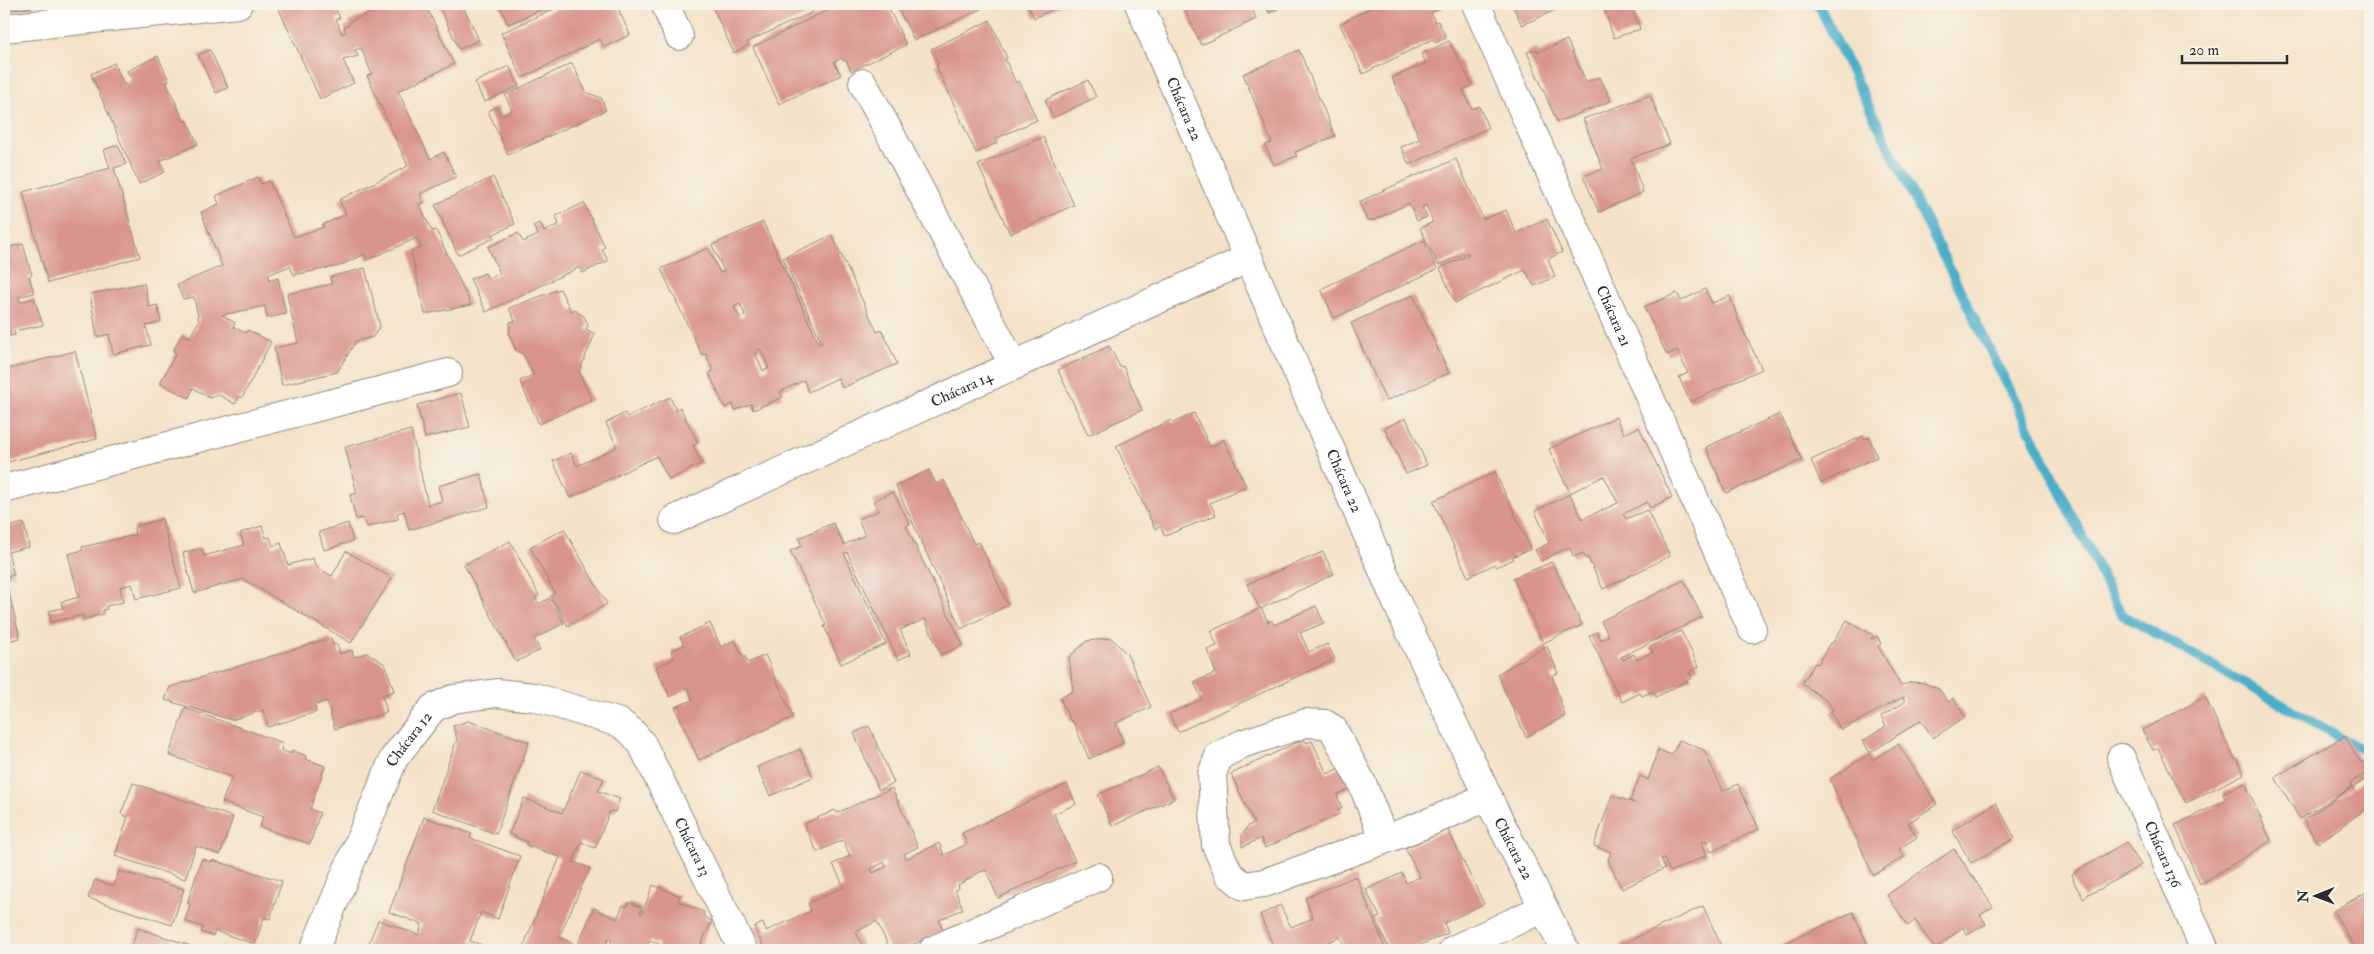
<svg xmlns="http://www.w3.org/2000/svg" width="2374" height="954" font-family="'IM FELL Double Pica',serif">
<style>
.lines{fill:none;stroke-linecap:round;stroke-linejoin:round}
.stream{stroke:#4aaec9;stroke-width:10}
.building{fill:#d9958d;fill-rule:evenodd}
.minor-casing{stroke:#90867a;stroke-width:30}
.minor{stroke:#fff;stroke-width:28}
.labels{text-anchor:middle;stroke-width:5;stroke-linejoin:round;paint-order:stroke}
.street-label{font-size:15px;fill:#2b2b2b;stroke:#f7f3e8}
</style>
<rect width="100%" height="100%" fill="#f7f3e8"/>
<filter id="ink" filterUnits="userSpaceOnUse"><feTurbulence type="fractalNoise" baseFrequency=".02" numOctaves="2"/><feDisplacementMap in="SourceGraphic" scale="10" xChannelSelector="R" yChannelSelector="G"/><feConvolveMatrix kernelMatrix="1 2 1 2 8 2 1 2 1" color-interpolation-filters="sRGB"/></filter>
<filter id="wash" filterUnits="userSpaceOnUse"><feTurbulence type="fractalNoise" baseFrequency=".0096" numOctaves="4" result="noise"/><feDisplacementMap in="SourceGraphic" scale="20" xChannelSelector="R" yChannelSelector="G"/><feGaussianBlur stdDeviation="1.12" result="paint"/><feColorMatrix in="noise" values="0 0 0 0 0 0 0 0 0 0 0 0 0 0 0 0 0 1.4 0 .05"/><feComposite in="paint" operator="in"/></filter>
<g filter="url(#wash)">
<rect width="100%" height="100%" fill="#f4e2c8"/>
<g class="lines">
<polyline class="stream" points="1818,4 2121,614 2370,754"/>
</g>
<g id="blocks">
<g class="building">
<polygon points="4,4 33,4 34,7 4,11"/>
<polygon points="286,4 333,4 340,18 336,19 342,34 346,32 344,27 350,24 349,22 377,9 374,4 425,4 454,64 398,91 430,159 444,152 456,177 420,194 424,203 419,204 432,231 436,230 471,305 425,314 411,251 421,248 417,238 367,260 365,254 339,266 294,275 290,266 268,275 270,280 278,278 286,314 267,318 265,306 222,315 235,323 233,327 246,333 248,330 271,342 242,398 240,396 235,404 219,395 210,398 193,388 189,398 160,383 176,353 173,351 182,334 190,337 199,321 194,297 183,299 177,285 222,266 201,212 219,204 216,196 258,177 261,184 269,181 294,237 324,227 322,225 346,214 339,200 408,166 367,76 372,74 361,48 355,50 358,56 343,60 354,83 320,99 278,7"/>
<polygon points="438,4 462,4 479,40 459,49"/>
<polygon points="499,4 554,4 508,24"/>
<polygon points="565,4 566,8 574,4 616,4 630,35 604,47 600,39 522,78 501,33"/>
<polygon points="711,4 810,4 813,12 747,42 749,45 734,53"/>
<polygon points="840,4 856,4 857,6 863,4 887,4 906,45 851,71 846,60 843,61 842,58 834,62 841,75 779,104 753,47"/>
<polygon points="896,4 979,4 981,9 914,40"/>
<polygon points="1027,4 1065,4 1034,18"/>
<polygon points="1182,4 1250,4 1256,19 1201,45"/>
<polygon points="1265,4 1287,4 1269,13"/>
<polygon points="1378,4 1440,4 1442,8 1431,13 1435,22 1438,21 1446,37 1435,43 1433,39 1363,74 1340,24"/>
<polygon points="1512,4 1569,4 1522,25"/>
<polygon points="1608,4 1631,4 1640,29 1614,38 1603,6"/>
<polygon points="990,20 1007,58 1005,59 1016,83 1019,81 1037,120 995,139 997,143 976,153 936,65 938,64 931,49"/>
<polygon points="1567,40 1586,82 1600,77 1611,101 1557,122 1527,52 1537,49 1538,52"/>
<polygon points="1449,41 1472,85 1463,90 1472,109 1479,106 1488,128 1409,165 1401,147 1420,139 1392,78 1426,63 1422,54"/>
<polygon points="210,50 228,88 216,93 198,55"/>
<polygon points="1299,50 1335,136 1295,152 1297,156 1274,165 1265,145 1272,143 1243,74"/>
<polygon points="158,56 169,81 166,82 184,121 187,120 198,144 160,161 165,172 139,184 91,74 114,63 124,85 132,81 127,71"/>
<polygon points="572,63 586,92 601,98 606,110 508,155 488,111 497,107 501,116 512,110 505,95"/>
<polygon points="509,66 519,86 484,102 475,82"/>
<polygon points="1088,80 1096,97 1053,118 1045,100"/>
<polygon points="1650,95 1670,144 1631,158 1643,192 1599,212 1583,176 1603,169 1583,119"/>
<polygon points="1043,137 1074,205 1010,234 978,165"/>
<polygon points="118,145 126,164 114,168 140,257 48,283 23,192 110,168 104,150"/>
<polygon points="1456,159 1483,219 1506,210 1516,233 1547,219 1562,252 1548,259 1555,277 1534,286 1525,270 1455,303 1440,268 1468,255 1468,252 1438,265 1420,228 1433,222 1426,205 1422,207 1427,217 1417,221 1409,203 1374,220 1367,220 1359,202 1408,179"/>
<polygon points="493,177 515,224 492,235 494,238 458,255 435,205"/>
<polygon points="584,203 605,247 602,249 608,261 582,273 580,267 486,312 470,279 485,273 488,279 500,273 488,247 518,233 523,242 538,235 533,226 540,223 544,232 559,224 556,216"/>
<path d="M763,222l56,122 3,-1 -39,-85 49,-23 45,97 5,-2 15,34 -55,24 -4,-10 -30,14 -4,-12 -24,12 3,5 -30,13 -2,-6 -16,6 -2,-6 -8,4 -16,-35 4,-2 -7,-17 -4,1 -41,-86 47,-21 12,25 4,-2 -12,-26zM740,304l5,11 -5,3 -6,-11zM760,349l9,19 -6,3 -8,-19z"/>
<polygon points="1424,240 1437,269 1334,318 1321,289"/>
<polygon points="23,244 32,275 29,277 34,293 19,297 20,302 34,298 43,325 14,331 15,335 4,337 4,248"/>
<polygon points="365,268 380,326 373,337 356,341 337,372 282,385 274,348 298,343 287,294 332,284 330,277"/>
<polygon points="144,283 149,307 157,305 161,322 146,326 151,345 113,354 109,334 97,337 90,294"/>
<polygon points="560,289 571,311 576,309 578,313 584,316 588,325 586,329 595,334 579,372 592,400 539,424 520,381 533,375 524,355 516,350 509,334 510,322 515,321 509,308"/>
<polygon points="1705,289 1712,303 1730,296 1739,322 1762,369 1690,402 1679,377 1688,373 1677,350 1667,355 1644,307 1677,293 1681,301"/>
<polygon points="1413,295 1449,373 1386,401 1351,323"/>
<polygon points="1109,346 1120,367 1123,366 1142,410 1088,435 1058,370"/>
<polygon points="75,351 97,439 4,463 4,370"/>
<polygon points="461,393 470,427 425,438 417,405"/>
<polygon points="670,397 676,410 680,407 698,443 693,446 702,463 669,480 657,456 570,498 553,461 571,453 577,466 617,447 606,423 625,413 627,417"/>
<polygon points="1194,413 1210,447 1224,440 1246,486 1210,503 1216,515 1165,536 1160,526 1155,529 1116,446 1171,420 1173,423"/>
<polygon points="1780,414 1802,460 1726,493 1706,447"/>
<polygon points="1616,417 1624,434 1639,427 1672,497 1650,508 1647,502 1623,514 1626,519 1647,510 1670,556 1603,589 1588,558 1586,559 1583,553 1574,557 1569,547 1541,561 1535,550 1549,543 1535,511 1570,494 1582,519 1618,503 1604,476 1570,493 1549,449"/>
<polygon points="1406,418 1427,465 1406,474 1385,428"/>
<polygon points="411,430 428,505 442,501 438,486 481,474 489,507 409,530 404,511 397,513 398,519 367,527 362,518 356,519 350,495 357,493 345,447"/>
<polygon points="1863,436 1865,439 1869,437 1877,457 1821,483 1811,460"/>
<polygon points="929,470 936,484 944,480 974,544 979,542 1008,605 961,629 896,486"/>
<polygon points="1495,472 1531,549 1512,557 1514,559 1496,567 1495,564 1468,577 1433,501"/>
<polygon points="893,492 910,524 906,526 963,645 941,655 925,619 900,630 911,654 898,660 847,552 844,553 886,644 841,664 824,626 826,625 790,551 802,546 799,538 833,523 844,545 865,535 858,519 878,511 873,501"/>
<polygon points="162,519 181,588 136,599 132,584 120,587 123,602 106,606 107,609 103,610 103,614 84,619 83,615 51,622 49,611 63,608 61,602 79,597 68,554 83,550 82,547 135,535 134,527"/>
<polygon points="24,523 29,547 8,552 14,575 5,577 20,638 4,642 4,528"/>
<polygon points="348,523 353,541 324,550 319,532"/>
<polygon points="262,526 266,538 270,537 273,546 281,543 288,565 313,558 315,566 332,576 346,551 392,578 351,643 243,579 194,593 183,553 201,548 204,556 244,545 240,533"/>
<polygon points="564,529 607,604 568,626 551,596 555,593 530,547"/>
<polygon points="510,541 539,595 535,598 539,604 550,598 564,623 534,639 540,650 516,662 464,565"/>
<polygon points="1323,552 1334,574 1260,609 1247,584"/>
<polygon points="1552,562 1582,625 1543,643 1513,578"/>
<polygon points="1684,580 1702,617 1621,657 1623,660 1634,654 1637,660 1653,652 1650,647 1681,631 1699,667 1689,672 1692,678 1656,697 1653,691 1642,696 1640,693 1622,702 1589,636 1597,632 1601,640 1609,636 1601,621"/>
<polygon points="1316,606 1324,623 1300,633 1309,652 1327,644 1335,659 1178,732 1169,714 1202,699 1194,682 1216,673 1207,650 1217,646 1211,631 1261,608 1268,622 1272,621 1274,625"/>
<polygon points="1847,620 1873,635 1871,639 1877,636 1881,644 1878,646 1901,686 1912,682 1924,683 1939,689 1948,702 1953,698 1965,717 1933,738 1921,720 1870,753 1863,741 1886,726 1881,716 1905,702 1903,697 1841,730 1830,712 1833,710 1828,702 1802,683 1815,663 1818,664 1830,643 1832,644"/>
<polygon points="710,623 721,647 735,640 743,657 745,656 748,663 765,655 793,717 699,760 675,707 693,700 688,688 670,697 656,667 674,659 671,651 684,645 680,637"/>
<polygon points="331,638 333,645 337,644 340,654 352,650 354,657 367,653 385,664 394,691 382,695 387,712 335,729 327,701 315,705 316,712 268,727 263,710 232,720 165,700 170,687"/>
<polygon points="1111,638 1127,654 1151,707 1116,723 1123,743 1089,759 1073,721 1071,722 1060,698 1073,691 1069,657 1087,641"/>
<polygon points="1547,646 1558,673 1552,676 1565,716 1526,737 1497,674"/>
<polygon points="2205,697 2235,760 2237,759 2244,774 2186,803 2158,748 2153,750 2142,730"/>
<polygon points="185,708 283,743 281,750 291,754 292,750 306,756 305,759 325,766 310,809 320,813 310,844 260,827 263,817 222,802 232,777 169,755"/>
<polygon points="468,721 529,742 496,834 432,810 457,739 453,726"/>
<polygon points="869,726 894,783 879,790 854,733"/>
<polygon points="2345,736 2361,763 2370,758 2370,777 2367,773 2350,783 2352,787 2300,819 2275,777"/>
<polygon points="1304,739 1306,743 1312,741 1327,774 1341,767 1351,788 1337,795 1342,808 1338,810 1339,814 1265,848 1261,838 1242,847 1242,835 1248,826 1254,823 1231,774"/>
<polygon points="1679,740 1704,750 1723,791 1738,784 1759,829 1711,852 1706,840 1702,843 1707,855 1670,872 1664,858 1661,859 1665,868 1622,889 1608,860 1611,852 1594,846 1612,795 1634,803 1630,801 1640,776 1648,780 1658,750 1672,755"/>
<polygon points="1898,744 1937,804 1908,823 1917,837 1899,849 1904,857 1873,875 1830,779 1869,754 1872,760"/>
<polygon points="800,749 813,777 770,796 757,767"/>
<polygon points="1158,767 1174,799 1112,826 1098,795"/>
<polygon points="581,770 604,779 598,791 620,799 615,812 610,811 595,848 581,842 573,862 590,868 559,937 577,946 594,908 617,919 623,905 627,907 629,902 642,908 640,913 642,914 653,885 680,896 678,901 704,912 703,915 706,918 712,921 698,950 657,950 659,944 650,940 645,950 608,950 612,940 609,938 603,950 522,950 560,857 526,845 527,842 509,834 524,798 562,813"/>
<polygon points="2366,779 2370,787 2370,806 2318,843 2303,820"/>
<polygon points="133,783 233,817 220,855 196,846 185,879 115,856 128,817 121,814"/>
<polygon points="2245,783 2271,841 2200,884 2175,825 2226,800 2222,793"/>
<path d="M1067,784l9,20 -22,10 21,47 -77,37 -12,-28 -6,2 -22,13 1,3 -4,2 8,19 -24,11 4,11 -43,19h-10l-13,-29 -21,11 9,18h-100l-11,-23 9,-4 3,8 45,-20 -3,-8 36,-16 -11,-23 17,-8 -7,-16 -26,12 -13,-28 31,-14 2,3 55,-25 26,59 -14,7 2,5 33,-16 5,12 23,-11 -5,-11zM884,862l2,5 -13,6 -2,-4z"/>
<polygon points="1996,803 2015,838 1971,863 1952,830"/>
<polygon points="424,817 472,834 470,838 520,856 498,919 481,912 470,941 485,946 484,950 366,950 378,920 419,935 422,924 389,912"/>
<polygon points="1448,830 1484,904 1444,923 1448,933 1408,950 1390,950 1375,919 1380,917 1366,890 1402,873 1406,883 1420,877 1405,848"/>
<polygon points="2126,842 2141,865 2097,891 2087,894 2087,896 2083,898 2075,884 2072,874"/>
<polygon points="1954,849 1993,907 1980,915 1986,924 1967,935 1963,927 1935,949 1915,920 1908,926 1887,895"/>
<polygon points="202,859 212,862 212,860 282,881 270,919 264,917 255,944 215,931 213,936 201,932 203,927 185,921 190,904 187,903"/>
<polygon points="119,871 184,889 172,925 88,898 95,880 114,886"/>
<polygon points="1356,876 1386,950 1346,950 1340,937 1310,950 1275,950 1260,915 1280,905 1291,927 1313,918 1305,898"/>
<polygon points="2370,890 2370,950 2356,950 2333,911"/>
<polygon points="1703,906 1723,950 1622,950 1620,945"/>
<polygon points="1853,912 1870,950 1770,950"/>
<polygon points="138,928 203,950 130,950"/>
</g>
</g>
</g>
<g filter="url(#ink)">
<use href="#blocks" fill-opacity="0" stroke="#90867a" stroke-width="1"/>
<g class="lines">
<g class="minor-casing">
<g id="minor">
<polyline points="665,4 679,36"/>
<path id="s1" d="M1139,4l257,597 97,207 72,142"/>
<path id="s2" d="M1476,4l276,625"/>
<polyline points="4,28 238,4"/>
<polyline points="863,83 1014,366"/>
<polyline points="4,489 448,373"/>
<path id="s3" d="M674,520l575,-262"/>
<path id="s4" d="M2121,758l84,192"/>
<path d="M1384,839l-22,-56 -29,-54 -8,-5 -19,-1 -64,21 -23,12 -7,18 4,71 13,29 15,12 20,-3c75,-27 152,-52 224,-87"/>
<path id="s5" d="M314,950l80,-192 39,-50 20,-9 44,-6 37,4 86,26 12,9 10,12 101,206"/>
<polyline points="933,950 1098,877"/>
<polyline points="1453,950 1544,908"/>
</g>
</g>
<use href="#minor" class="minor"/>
</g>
</g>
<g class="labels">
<g class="street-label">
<text dy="5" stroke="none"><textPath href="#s1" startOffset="114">Chácara 22</textPath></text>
<text dy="5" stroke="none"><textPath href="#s2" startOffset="341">Chácara 21</textPath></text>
<text dy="5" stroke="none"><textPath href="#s3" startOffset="316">Chácara 14</textPath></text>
<text dy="5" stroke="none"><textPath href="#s1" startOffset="519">Chácara 22</textPath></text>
<text dy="5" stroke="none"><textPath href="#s5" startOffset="232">Chácara 12</textPath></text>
<text dy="5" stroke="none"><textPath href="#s5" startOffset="610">Chácara 13</textPath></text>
<text dy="5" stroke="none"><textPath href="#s1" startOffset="924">Chácara 22</textPath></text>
<text dy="5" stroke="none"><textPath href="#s4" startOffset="105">Chácara 136</textPath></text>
</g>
</g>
<rect width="2374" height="954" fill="none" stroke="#f7f3e8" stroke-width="20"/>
<g transform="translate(2316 896) rotate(269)" stroke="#f7f3e8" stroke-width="4" paint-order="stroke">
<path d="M0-4L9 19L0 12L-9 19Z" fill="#2b2b2b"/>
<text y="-8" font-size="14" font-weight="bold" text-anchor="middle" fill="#2b2b2b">N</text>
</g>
<path d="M2182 55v8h105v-8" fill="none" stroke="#2b2b2b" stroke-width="2.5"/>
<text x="2189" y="55" font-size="15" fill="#2b2b2b" stroke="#f7f3e8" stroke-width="4" paint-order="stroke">20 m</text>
</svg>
